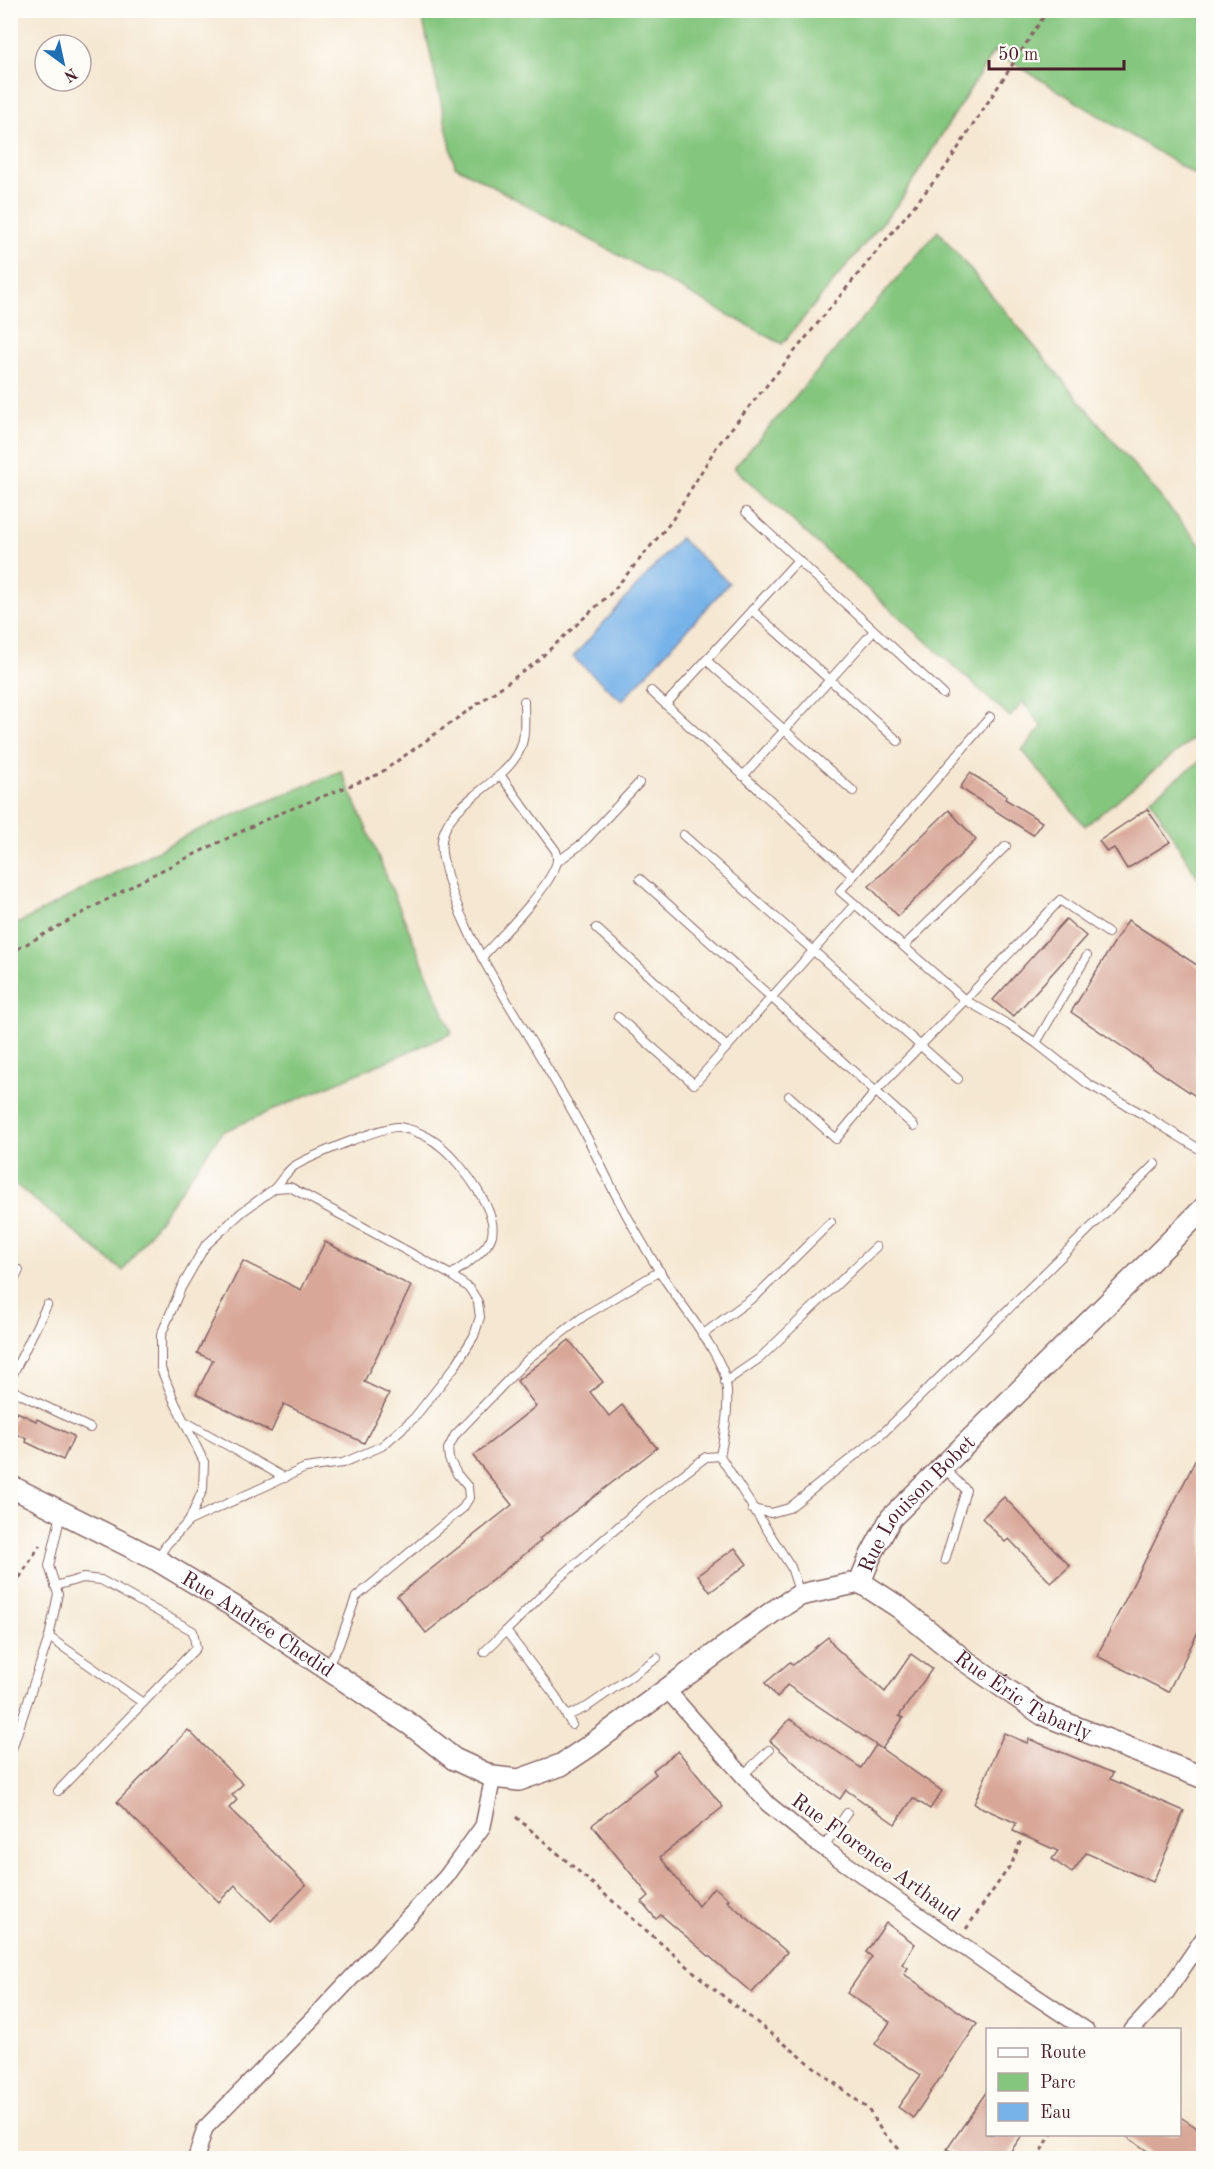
<svg xmlns="http://www.w3.org/2000/svg" width="1214" height="2169" font-family="'Old Standard TT',serif">
<style>
.green{fill:#84c67e;stroke:#677254;stroke-width:1.5}
.water{fill:#77b2e8;stroke:#60688a;stroke-width:1.5}
.building{fill:#d8a798}
.lines{fill:none;stroke-linecap:round;stroke-linejoin:round}
.lane-casing{stroke:#866565;stroke-width:10}
.street-casing{stroke:#866565;stroke-width:18}
.secondary-casing{stroke:#866565;stroke-width:24}
.path{stroke:#866565;stroke-width:3;stroke-dasharray:4.5 4.5;stroke-linecap:butt}
.lane{stroke:#fff;stroke-width:8}
.street{stroke:#fff;stroke-width:15}
.secondary{stroke:#fff;stroke-width:21}
.labels{text-anchor:middle;stroke-width:5;stroke-linejoin:round;paint-order:stroke}
.street-label{font-size:21px;fill:#4a1f2b;stroke:#fdfcf7}
</style>
<rect width="100%" height="100%" fill="#fdfcf7"/>
<filter id="ink" filterUnits="userSpaceOnUse"><feTurbulence type="fractalNoise" baseFrequency=".0167" numOctaves="2"/><feDisplacementMap in="SourceGraphic" scale="12" xChannelSelector="R" yChannelSelector="G"/><feConvolveMatrix kernelMatrix="1 2 1 2 8 2 1 2 1" color-interpolation-filters="sRGB"/></filter>
<filter id="wash" filterUnits="userSpaceOnUse"><feTurbulence type="fractalNoise" baseFrequency=".008" numOctaves="4" result="noise"/><feDisplacementMap in="SourceGraphic" scale="24" xChannelSelector="R" yChannelSelector="G"/><feGaussianBlur stdDeviation="1.35" result="paint"/><feColorMatrix in="noise" values="0 0 0 0 0 0 0 0 0 0 0 0 0 0 0 0 0 1.4 0 .05"/><feComposite in="paint" operator="in"/></filter>
<g filter="url(#wash)">
<rect width="100%" height="100%" fill="#f5e7d1"/>
<g class="green">
<polygon points="421,11 1203,11 1203,180 994,51 901,200 782,344 455,166"/>
<polygon points="938,231 1203,548 1203,738 1199,734 1085,826 1022,750 1042,727 1023,702 1010,717 734,468"/>
<polygon points="1203,759 1203,886 1150,799"/>
<polygon points="341,771 357,806 452,1033 222,1132 123,1271 11,1181 11,927 193,832"/>
</g>
<polygon class="water" points="680,538 729,583 622,701 573,657"/>
<g id="blocks">
<g class="building">
<polygon points="970,773 1007,796 1005,799 1042,822 1033,835 960,788"/>
<polygon points="1147,809 1170,842 1127,869 1114,848 1107,852 1099,841"/>
<polygon points="949,810 976,840 898,916 869,886"/>
<polygon points="1066,919 1086,936 1013,1017 993,1000"/>
<polygon points="1128,920 1203,969 1203,1101 1071,1012"/>
<polygon points="325,1242 411,1286 364,1382 389,1394 364,1443 284,1404 271,1432 196,1394 213,1360 197,1353 243,1261 301,1290"/>
<polygon points="569,1340 603,1382 590,1392 609,1416 622,1405 657,1448 539,1539 541,1541 426,1633 397,1596 512,1505 473,1456 536,1406 517,1381"/>
<polygon points="17,1412 36,1421 37,1419 74,1436 63,1460 26,1442 27,1439 10,1431 10,1425"/>
<polygon points="1203,1445 1203,1622 1168,1692 1097,1656"/>
<polygon points="1004,1497 1070,1566 1051,1583 1009,1539 1005,1542 982,1518"/>
<polygon points="735,1548 747,1564 710,1592 698,1575"/>
<polygon points="828,1637 836,1648 885,1692 911,1654 932,1669 899,1716 903,1718 882,1749 787,1685 777,1698 765,1683 790,1662 793,1665"/>
<polygon points="790,1719 861,1768 876,1745 942,1791 930,1809 913,1798 895,1824 846,1790 840,1799 817,1783 770,1741"/>
<polygon points="188,1730 243,1784 232,1795 237,1800 229,1808 306,1885 271,1921 235,1885 219,1902 117,1802"/>
<polygon points="1004,1733 1027,1743 1029,1739 1113,1773 1110,1779 1184,1811 1153,1882 1086,1853 1072,1873 1052,1859 1058,1851 1013,1831 1016,1823 974,1804"/>
<polygon points="678,1751 723,1807 660,1857 698,1906 714,1887 729,1899 727,1901 787,1952 752,1993 661,1915 656,1919 642,1902 649,1896 592,1825 656,1774 653,1770"/>
<polygon points="886,1923 915,1944 902,1964 908,1968 904,1974 977,2024 913,2118 898,2107 921,2075 875,2044 890,2022 847,1993 872,1957 866,1952"/>
<polygon points="987,2091 987,2134 1023,2134 1006,2158 961,2158 947,2149"/>
<polygon points="1179,2116 1203,2132 1203,2158 1146,2158 1150,2153 1123,2134 1179,2134"/>
</g>
</g>
</g>
<g filter="url(#ink)">
<use href="#blocks" fill-opacity="0" stroke="#866565" stroke-width="1.5"/>
<g class="lines">
<g class="lane-casing">
<g id="lane">
<polyline points="746,512 943,694"/>
<polyline points="752,610 898,741"/>
<polyline points="706,660 853,791"/>
<polyline points="651,691 853,876 990,717"/>
<path d="M524,701c0,17 3,39 -7,54 -22,37 -86,52 -74,104 11,52 38,98 65,144 26,43 52,85 76,129 12,21 21,44 33,65 13,25 28,51 43,75 20,32 49,65 63,99 9,23 2,62 -3,85"/>
<polyline points="666,704 798,560"/>
<polyline points="743,776 874,631"/>
<polyline points="683,835 958,1079"/>
<polyline points="557,862 583,843 639,783"/>
<polyline points="853,876 840,891 965,1000 1060,900 1108,933"/>
<polyline points="640,879 914,1126"/>
<polyline points="596,928 727,1047"/>
<polyline points="904,946 1006,846"/>
<polyline points="1087,956 1036,1043 1088,1084 1146,1116 1204,1152"/>
<path d="M482,957c21,-23 63,-64 74,-92 2,-5 1,-9 0,-14l-55,-75"/>
<polyline points="618,1017 694,1084 855,904"/>
<polyline points="789,1096 836,1139 876,1091 965,1000 1009,1025 1036,1043"/>
<path d="M275,1188c6,-7 13,-19 21,-23 16,-9 89,-40 103,-38 16,3 33,11 45,22 17,15 57,65 47,89 -7,16 -27,27 -40,37"/>
<polyline points="10,1290 19,1270"/>
<polyline points="702,1335 758,1294 831,1222"/>
<polyline points="10,1380 47,1305"/>
<polyline points="725,1382 760,1358 876,1247"/>
<polyline points="10,1389 90,1428"/>
<polyline points="186,1422 285,1478"/>
<polyline points="944,1468 966,1490 945,1560"/>
<polyline points="752,1509 771,1513 789,1508 883,1433 1155,1164"/>
<polyline points="157,1559 167,1544 189,1521 305,1468 343,1463 382,1446 414,1418 456,1365 474,1336 480,1317 478,1302 470,1289 451,1275 290,1187 275,1188 242,1212 205,1246 181,1288 161,1335 161,1369 175,1403 204,1462 203,1489 189,1521"/>
<polyline points="55,1586 83,1578 101,1580 193,1631 196,1648 58,1791"/>
<polyline points="506,1631 558,1579 648,1501 706,1457 720,1456 791,1567 800,1594"/>
<polyline points="49,1637 143,1703"/>
<polyline points="484,1652 506,1631 554,1694 572,1725"/>
<polyline points="326,1668 338,1647 356,1597 463,1508 469,1498 468,1487 457,1474 449,1459 448,1449 455,1435 529,1358 584,1316 660,1271"/>
<polyline points="567,1716 587,1707 657,1658"/>
<polyline points="10,1755 49,1637 58,1594 49,1566 61,1514"/>
<polyline points="742,1776 769,1750"/>
<polyline points="823,1848 847,1813"/>
</g>
</g>
<g class="street-casing">
<g id="street">
<polyline points="667,1690 768,1804 811,1839 1008,1978 1086,2030"/>
<polyline points="1132,2030 1166,1993 1204,1937"/>
<polyline points="196,2158 205,2128 324,2007 446,1877 483,1826 493,1777"/>
</g>
</g>
<g class="secondary-casing">
<g id="secondary">
<path id="s1" d="M10,1486l147,74 76,46 178,119 43,34 39,18 26,3 42,-15 27,-18 186,-136 26,-16 60,-13"/>
<path id="s2" d="M860,1582l11,-27 20,-37 313,-310"/>
<path id="s3" d="M860,1582l40,26 64,52 78,54 162,64"/>
</g>
</g>
<g class="path">
<polyline points="10,953 150,876 271,817 379,774 535,663 612,592 671,522 717,446 945,168 1048,10"/>
<polyline points="10,1593 40,1545"/>
<polyline points="516,1817 709,1985 868,2109 883,2133 908,2158"/>
<polyline points="966,1929 1012,1863 1021,1840"/>
<polyline points="1036,2158 1052,2134"/>
</g>
<use href="#lane" class="lane"/>
<use href="#street" class="street"/>
<use href="#secondary" class="secondary"/>
</g>
</g>
<g class="labels">
<g class="street-label">
<text dy="7" stroke="none"><textPath href="#s2" startOffset="98">Rue Louison Bobet</textPath></text>
<text dy="7" stroke="none"><textPath href="#s1" startOffset="284">Rue Andrée Chedid</textPath></text>
<text dy="7" stroke="none"><textPath href="#s3" startOffset="200">Rue Éric Tabarly</textPath></text>
<text transform="translate(876 1857) rotate(36)" y="7">Rue Florence Arthaud</text>
</g>
</g>
<rect width="1214" height="2169" fill="none" stroke="#fdfcf7" stroke-width="36"/>
<rect x="986" y="2028" width="195" height="108" fill="#fdfcf7" stroke="#b5a4a5" stroke-width="1.5"/>
<rect x="998" y="2048" width="30" height="9" fill="#ffffff" stroke="#b5a4a5" stroke-width="1.5"/>
<text x="1040" y="2058" font-size="18" fill="#4a1f2b">Route</text>
<rect x="998" y="2073" width="30" height="18" fill="#84c67e" stroke="#b5a4a5" stroke-width="1.5"/>
<text x="1040" y="2088" font-size="18" fill="#4a1f2b">Parc</text>
<rect x="998" y="2103" width="30" height="18" fill="#77b2e8" stroke="#b5a4a5" stroke-width="1.5"/>
<text x="1040" y="2118" font-size="18" fill="#4a1f2b">Eau</text>
<g transform="translate(63 63) rotate(147)"><circle r="28" fill="#fdfcf7" stroke="#b5a4a5" stroke-width="1.5"/>
<path d="M0-4.5L10 22L0 15L-10 22Z" fill="#1f6fb2"/>
<text y="-9" font-size="16" font-weight="bold" text-anchor="middle" fill="#4a1f2b">N</text>
</g>
<path d="M989 60v9h135v-9" fill="none" stroke="#4a1f2b" stroke-width="3"/>
<text x="998" y="60" font-size="18" fill="#4a1f2b" stroke="#fdfcf7" stroke-width="4.5" paint-order="stroke">50 m</text>
</svg>
